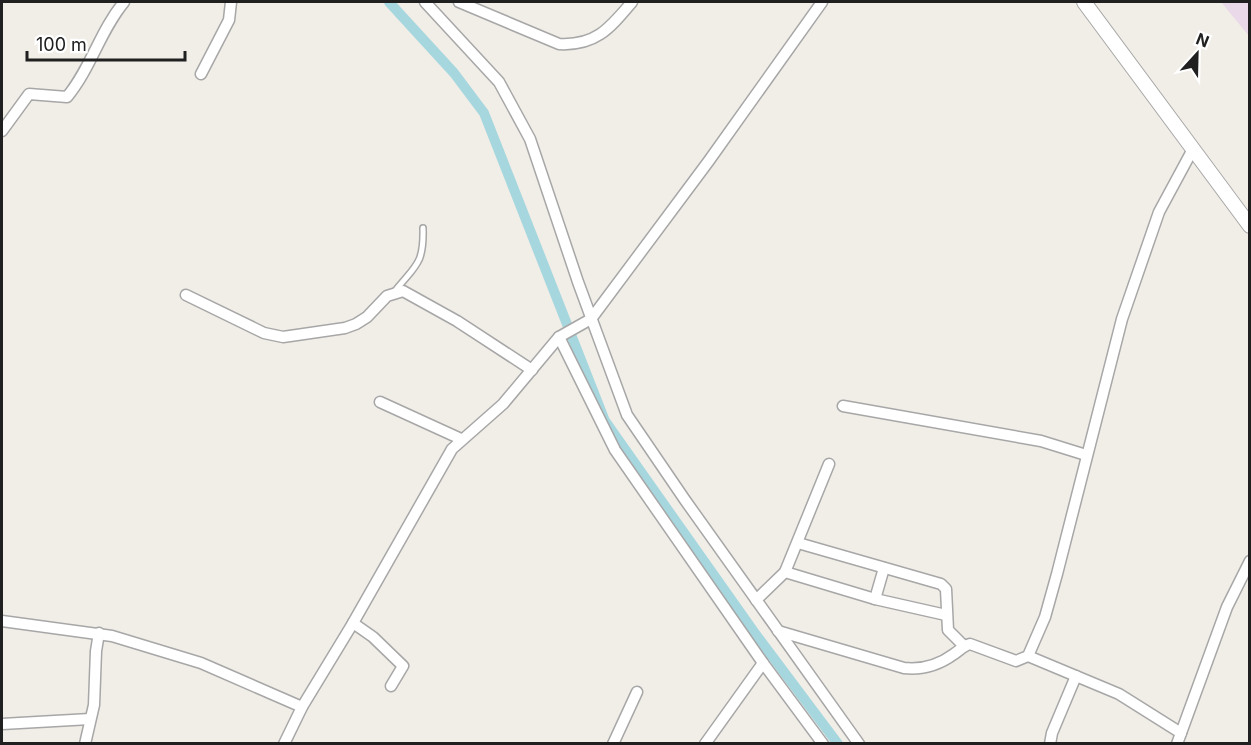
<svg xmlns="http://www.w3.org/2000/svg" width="1251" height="745" font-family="Inter,sans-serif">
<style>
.industrial{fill:#ead9e8}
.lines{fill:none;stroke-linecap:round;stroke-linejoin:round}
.canal{stroke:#a7d7de;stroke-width:10}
.service-casing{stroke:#a7a7a7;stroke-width:8}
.minor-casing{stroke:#a7a7a7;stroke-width:13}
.tertiary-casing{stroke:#a7a7a7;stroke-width:16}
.service{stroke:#fff;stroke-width:5}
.minor{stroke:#fff;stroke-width:10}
.tertiary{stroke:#fff;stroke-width:14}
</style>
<rect width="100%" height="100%" fill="#f1ede7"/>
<polygon class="industrial" points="1221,2 1249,2 1249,36"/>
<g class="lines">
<polyline class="canal" points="389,2 454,73 484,113 605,421 754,632 838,744"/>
<g class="service-casing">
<path id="service" d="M395,291c21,-26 29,-27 28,-63"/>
</g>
<g class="minor-casing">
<g id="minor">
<polyline points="425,2 499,82 530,139 578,282 627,415 685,500 859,744"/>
<path d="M459,2l100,42c37,2 51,-16 73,-42"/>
<polyline points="201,74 229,20 231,2"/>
<path d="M2,131l27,-37 38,3c24,-29 33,-66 57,-95"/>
<polyline points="186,295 264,333 283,337 345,328 356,324 367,317 387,296 403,291 457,321 532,370"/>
<polyline points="559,337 615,450 763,663 823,744"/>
<polyline points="380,402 461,439"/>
<polyline points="843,406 1041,441 1086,455"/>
<polyline points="798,543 941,584 946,589 948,630 964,646"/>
<polyline points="785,572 875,599 946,615"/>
<polyline points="875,599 884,568"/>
<polyline points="756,600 785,572 829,464"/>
<polyline points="2,621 112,636 201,663 302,707"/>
<polyline points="353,623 373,637 403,666 391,686"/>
<path d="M778,631l126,37c18,2 35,-3 50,-14 6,-4 9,-8 16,-10l46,17 12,-5 17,-39 12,-43 65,-255 37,-107 34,-63"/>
<polyline points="1028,656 1119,694 1181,733"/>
<polyline points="2,724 90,719"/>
<polyline points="85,744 94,705 96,651 99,633"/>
<polyline points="284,744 302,707 353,623 452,449 503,404 559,337 591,319 708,162 822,2"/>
<polyline points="613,744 637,692"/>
<polyline points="705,744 763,663"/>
<polyline points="1050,744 1052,733 1076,676"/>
<polyline points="1177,744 1227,607 1250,561"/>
</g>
</g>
<g class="tertiary-casing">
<polyline id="tertiary" points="1084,2 1250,226"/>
</g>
<use href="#service" class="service"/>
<use href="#minor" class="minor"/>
<use href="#tertiary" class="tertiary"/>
</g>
<rect width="1251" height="745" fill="none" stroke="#202020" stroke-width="6"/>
<g transform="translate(1197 54) rotate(22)" stroke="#ffffff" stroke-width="4.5" paint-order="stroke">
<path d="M0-4.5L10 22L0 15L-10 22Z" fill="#202020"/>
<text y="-9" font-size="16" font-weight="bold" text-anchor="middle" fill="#202020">N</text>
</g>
<path d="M27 51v9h158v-9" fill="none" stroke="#202020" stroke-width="3"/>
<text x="36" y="51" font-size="18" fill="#202020" stroke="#ffffff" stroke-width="4.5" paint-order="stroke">100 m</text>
</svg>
